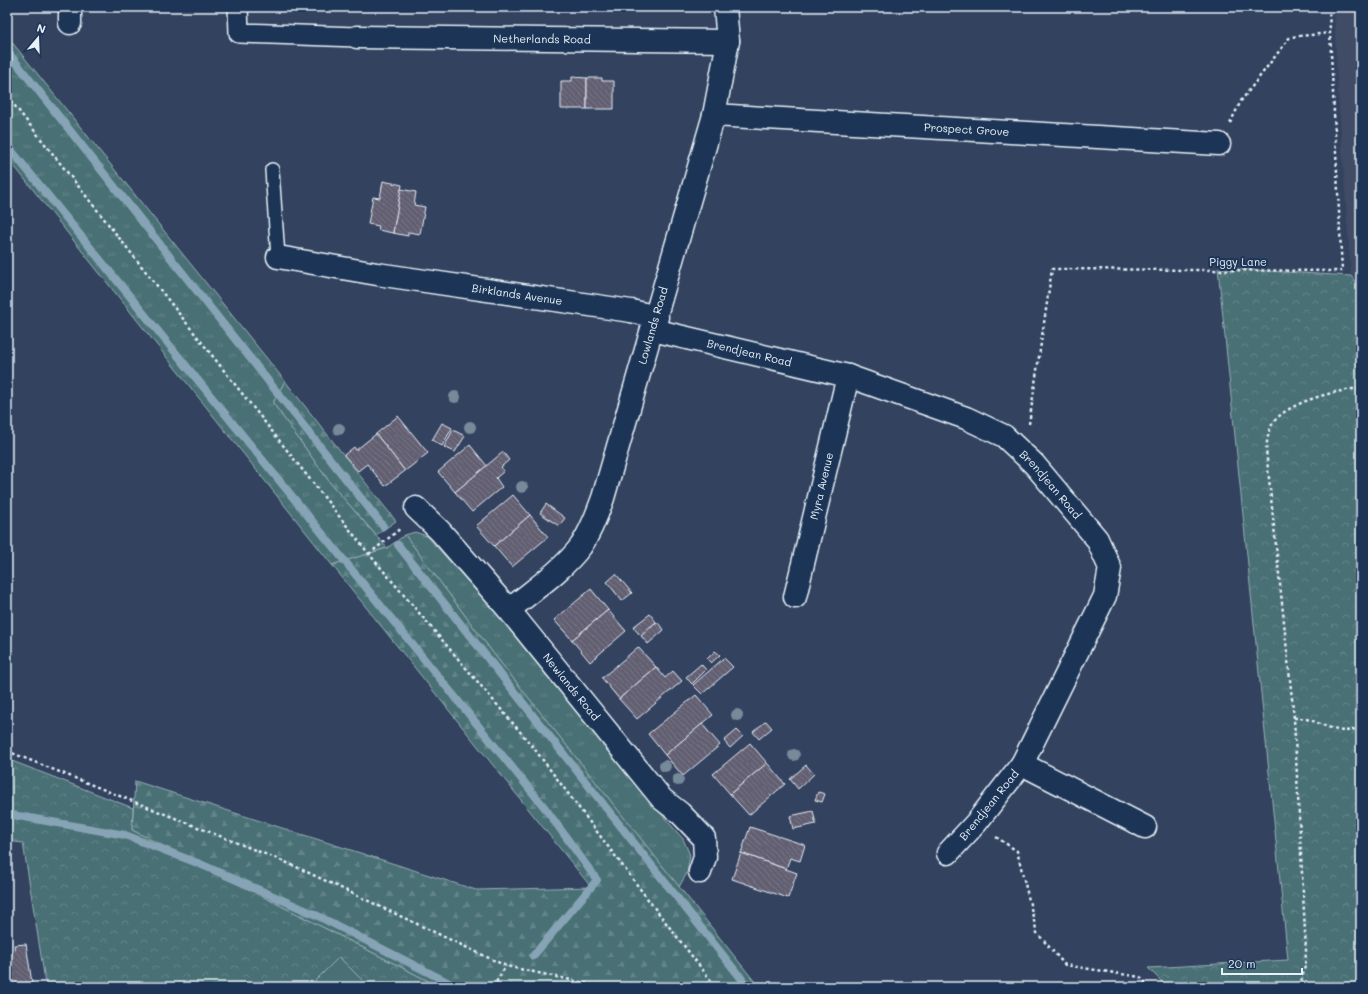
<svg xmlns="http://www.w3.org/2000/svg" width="1368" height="994" font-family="Mali,sans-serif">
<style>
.built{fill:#414b65}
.grass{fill:url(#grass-tufts);stroke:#98b0b6}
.forest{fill:url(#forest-firs);stroke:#98b0b6}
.park{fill:url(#park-crowns);stroke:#98b0b6}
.garden{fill:#497074;stroke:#98b0b6}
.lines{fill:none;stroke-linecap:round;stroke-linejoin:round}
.stream{stroke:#86a4b6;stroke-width:8}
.building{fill:url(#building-back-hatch);stroke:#e8f1f8}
.service-casing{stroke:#e8f1f8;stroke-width:16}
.pedestrian-casing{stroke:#e8f1f8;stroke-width:22}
.minor-casing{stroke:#e8f1f8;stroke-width:25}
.path{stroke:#e8f1f8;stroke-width:2.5;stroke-dasharray:3 3;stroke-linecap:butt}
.service{stroke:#1d3557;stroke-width:13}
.pedestrian{stroke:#1d3557;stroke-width:19}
.minor{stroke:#1d3557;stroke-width:22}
.tree{fill:#778a9a}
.labels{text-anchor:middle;stroke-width:4;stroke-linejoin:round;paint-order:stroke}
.street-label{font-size:11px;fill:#e8f1f8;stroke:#1d3557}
</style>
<defs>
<pattern id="grass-tufts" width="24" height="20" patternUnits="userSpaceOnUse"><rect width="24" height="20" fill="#497074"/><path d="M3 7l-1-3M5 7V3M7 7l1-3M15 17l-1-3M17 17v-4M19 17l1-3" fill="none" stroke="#638589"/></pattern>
<pattern id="forest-firs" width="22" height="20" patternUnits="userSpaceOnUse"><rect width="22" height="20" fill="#497074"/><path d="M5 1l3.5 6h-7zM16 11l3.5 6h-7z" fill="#638589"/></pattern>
<pattern id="park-crowns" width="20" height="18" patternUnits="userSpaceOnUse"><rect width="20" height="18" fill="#497074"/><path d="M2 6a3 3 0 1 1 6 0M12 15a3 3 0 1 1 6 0" fill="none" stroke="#638589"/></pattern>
<pattern id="building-back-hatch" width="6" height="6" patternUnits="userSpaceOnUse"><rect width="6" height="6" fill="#635f72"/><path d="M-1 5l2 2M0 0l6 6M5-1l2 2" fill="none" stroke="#797687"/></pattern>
</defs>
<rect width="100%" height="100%" fill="#32425f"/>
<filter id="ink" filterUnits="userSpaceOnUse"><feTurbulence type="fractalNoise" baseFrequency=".025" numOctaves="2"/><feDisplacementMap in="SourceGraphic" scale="8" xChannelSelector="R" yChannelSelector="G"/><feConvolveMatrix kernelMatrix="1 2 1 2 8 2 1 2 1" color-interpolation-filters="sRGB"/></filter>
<g filter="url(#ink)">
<polygon class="built" points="1334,7 1361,7 1361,289 1351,276 1337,80"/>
<g class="grass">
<polygon points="7,36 285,381 273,403 331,484 387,548 332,565 7,157"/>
<polygon points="415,532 427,536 513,632 644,794 683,839 690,855 687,873 679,887 493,653 405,535"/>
</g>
<g class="forest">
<polygon points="285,381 396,521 376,535 331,484 273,403"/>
<polygon points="405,535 493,653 759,987 440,987 132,830 135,781 476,890 591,887 332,565 387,548"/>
</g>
<g class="park">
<polygon points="1218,268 1351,276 1361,289 1361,987 1167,987 1148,968 1288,960"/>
<polygon points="7,759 133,808 132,830 440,987 46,987 23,843 7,841"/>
</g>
<polygon class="garden" points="339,957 369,987 309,987"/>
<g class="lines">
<g class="stream">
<polyline points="7,51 383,526"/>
<polyline points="7,145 545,808 597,880 533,956"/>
<polyline points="398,545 748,987"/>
<polyline points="7,814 125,835 200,864 314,914 457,987"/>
</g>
</g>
<g class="building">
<polygon points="572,77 587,78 587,109 561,109 561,81 572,81"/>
<polygon points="587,78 602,78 602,81 614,81 614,109 587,109"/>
<polygon points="383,181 402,185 393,233 378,230 379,226 368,224 373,197 380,198"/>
<polygon points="401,189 416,192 414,205 425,207 420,234 408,232 408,236 393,233"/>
<polygon points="398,416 428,453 405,471 376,434"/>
<polygon points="442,423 452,428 442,446 432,440"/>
<polygon points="453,430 465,436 455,452 444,447"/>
<polygon points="376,434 405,471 385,486 367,464 358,471 344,455 354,447 356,450"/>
<polygon points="470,445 487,466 455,492 438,472"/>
<polygon points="503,452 509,460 501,467 504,471 496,478 502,487 472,512 455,492"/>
<polygon points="513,495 530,515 494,546 476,526"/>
<polygon points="546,504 565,518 559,526 540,513"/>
<polygon points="530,515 548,537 512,567 494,546"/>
<polygon points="616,574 632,593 622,601 607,582"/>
<polygon points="591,589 608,610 572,640 554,620"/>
<polygon points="608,610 626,631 590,662 572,640"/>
<polygon points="650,614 656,622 640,635 633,627"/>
<polygon points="657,622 664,630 648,644 641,636"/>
<polygon points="638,647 656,667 619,699 602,678"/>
<polygon points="715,651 720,655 711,663 707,659"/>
<polygon points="724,658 733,667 702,694 693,685"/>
<polygon points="701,664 706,670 692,684 686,677"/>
<polygon points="656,667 665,678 673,671 682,681 637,719 619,699"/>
<polygon points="696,695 713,715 665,755 648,734"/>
<polygon points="766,721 772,728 759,739 753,732"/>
<polygon points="702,724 720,745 683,776 665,755"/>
<polygon points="737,730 743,736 730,748 724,741"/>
<polygon points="750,743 767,763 730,794 713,774"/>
<polygon points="767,763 785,784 749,815 730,794"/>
<polygon points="806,765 814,774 798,789 790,779"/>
<polygon points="818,792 825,794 822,802 815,800"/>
<polygon points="813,811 816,824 793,829 790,816"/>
<polygon points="750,827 805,845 800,861 790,858 786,869 741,853"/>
<polygon points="741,853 797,873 788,898 732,879"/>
<polygon points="26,944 32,983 7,987 7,953 15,951 14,945"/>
</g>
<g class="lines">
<g class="service-casing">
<polyline id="service" points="272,170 278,257"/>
</g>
<g class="pedestrian-casing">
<polyline id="pedestrian" points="238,7 239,33 357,37"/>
</g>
<g class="minor-casing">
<g id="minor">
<polyline points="70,7 70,23"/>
<path id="s1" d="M357,37l371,4"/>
<path id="s2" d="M714,115l505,29"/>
<path id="s3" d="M278,257l99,17 254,37 26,6"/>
<path id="s4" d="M653,330l195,46 118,42 38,18 30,28 63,75 13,29 -5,28 -83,168 -46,59 -28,30"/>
<path id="s5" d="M416,508l24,23 69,79 153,189 18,14 24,25 1,19 -5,15"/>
<path id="s6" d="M795,597l53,-221"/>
<path id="s7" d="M509,610c24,-20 53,-39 72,-64 10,-15 16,-31 22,-48l111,-383 14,-74 -3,-34"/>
<polyline points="1022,764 1145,827"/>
</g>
</g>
<g class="path">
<polyline points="7,96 369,554 533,747 653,906 716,987"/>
<polyline points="1230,123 1241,101 1290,37 1330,33 1329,7"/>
<polyline points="1029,424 1052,269 1342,271 1330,33"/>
<polyline points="369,554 401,528"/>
<path d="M1294,718c24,-2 43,23 67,8"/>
<polyline points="7,751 290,864 506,966 603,987"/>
<polyline points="996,837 1017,851 1037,933 1065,965 1140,977 1150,987"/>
<polyline points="493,987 506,966"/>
<polyline points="701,987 712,981"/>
<path d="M1300,987l5,-21 1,-15 -12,-233 -28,-268c1,-8 2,-20 7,-27 14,-21 64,-33 88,-35"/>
</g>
<use href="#service" class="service"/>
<use href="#pedestrian" class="pedestrian"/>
<use href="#minor" class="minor"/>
</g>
<g class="tree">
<circle cx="455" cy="397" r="6"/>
<circle cx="470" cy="427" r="6"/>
<circle cx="339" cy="429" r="6"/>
<circle cx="522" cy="487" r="6"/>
<circle cx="737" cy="715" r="6"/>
<circle cx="794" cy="755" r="6"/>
<circle cx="665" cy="766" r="6"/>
<circle cx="678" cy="780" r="6"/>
</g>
</g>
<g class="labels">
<g class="street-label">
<text dy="4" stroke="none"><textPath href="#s1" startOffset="185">Netherlands Road</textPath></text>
<text dy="4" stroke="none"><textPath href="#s2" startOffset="253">Prospect Grove</textPath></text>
<text x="1238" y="266">Piggy Lane</text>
<text dy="4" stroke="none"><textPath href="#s3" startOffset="242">Birklands Avenue</textPath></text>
<text dy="4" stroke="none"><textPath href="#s7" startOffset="329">Lowlands Road</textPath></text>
<text dy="4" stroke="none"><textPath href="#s4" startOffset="99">Brendjean Road</textPath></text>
<text dy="4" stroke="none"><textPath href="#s4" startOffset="435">Brendjean Road</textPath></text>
<text dy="4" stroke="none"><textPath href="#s6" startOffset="114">Myra Avenue</textPath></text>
<text dy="4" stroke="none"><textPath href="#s5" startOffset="237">Newlands Road</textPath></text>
<text transform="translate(989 805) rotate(-51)" y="4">Brendjean Road</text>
</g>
</g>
<rect width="1368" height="994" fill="none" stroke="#1d3557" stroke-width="24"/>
<rect x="12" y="12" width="1344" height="970" fill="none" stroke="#e8f1f8" stroke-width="1.5" filter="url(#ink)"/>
<g transform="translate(38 38) rotate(19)" stroke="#1d3557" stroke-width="3" paint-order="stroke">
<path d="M0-3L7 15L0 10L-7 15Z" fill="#e8f1f8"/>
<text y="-6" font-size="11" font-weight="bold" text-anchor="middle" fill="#e8f1f8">N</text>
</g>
<path d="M1222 968v6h80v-6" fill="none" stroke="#e8f1f8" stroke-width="2"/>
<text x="1228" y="968" font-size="12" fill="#e8f1f8" stroke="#1d3557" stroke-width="3" paint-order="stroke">20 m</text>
</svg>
